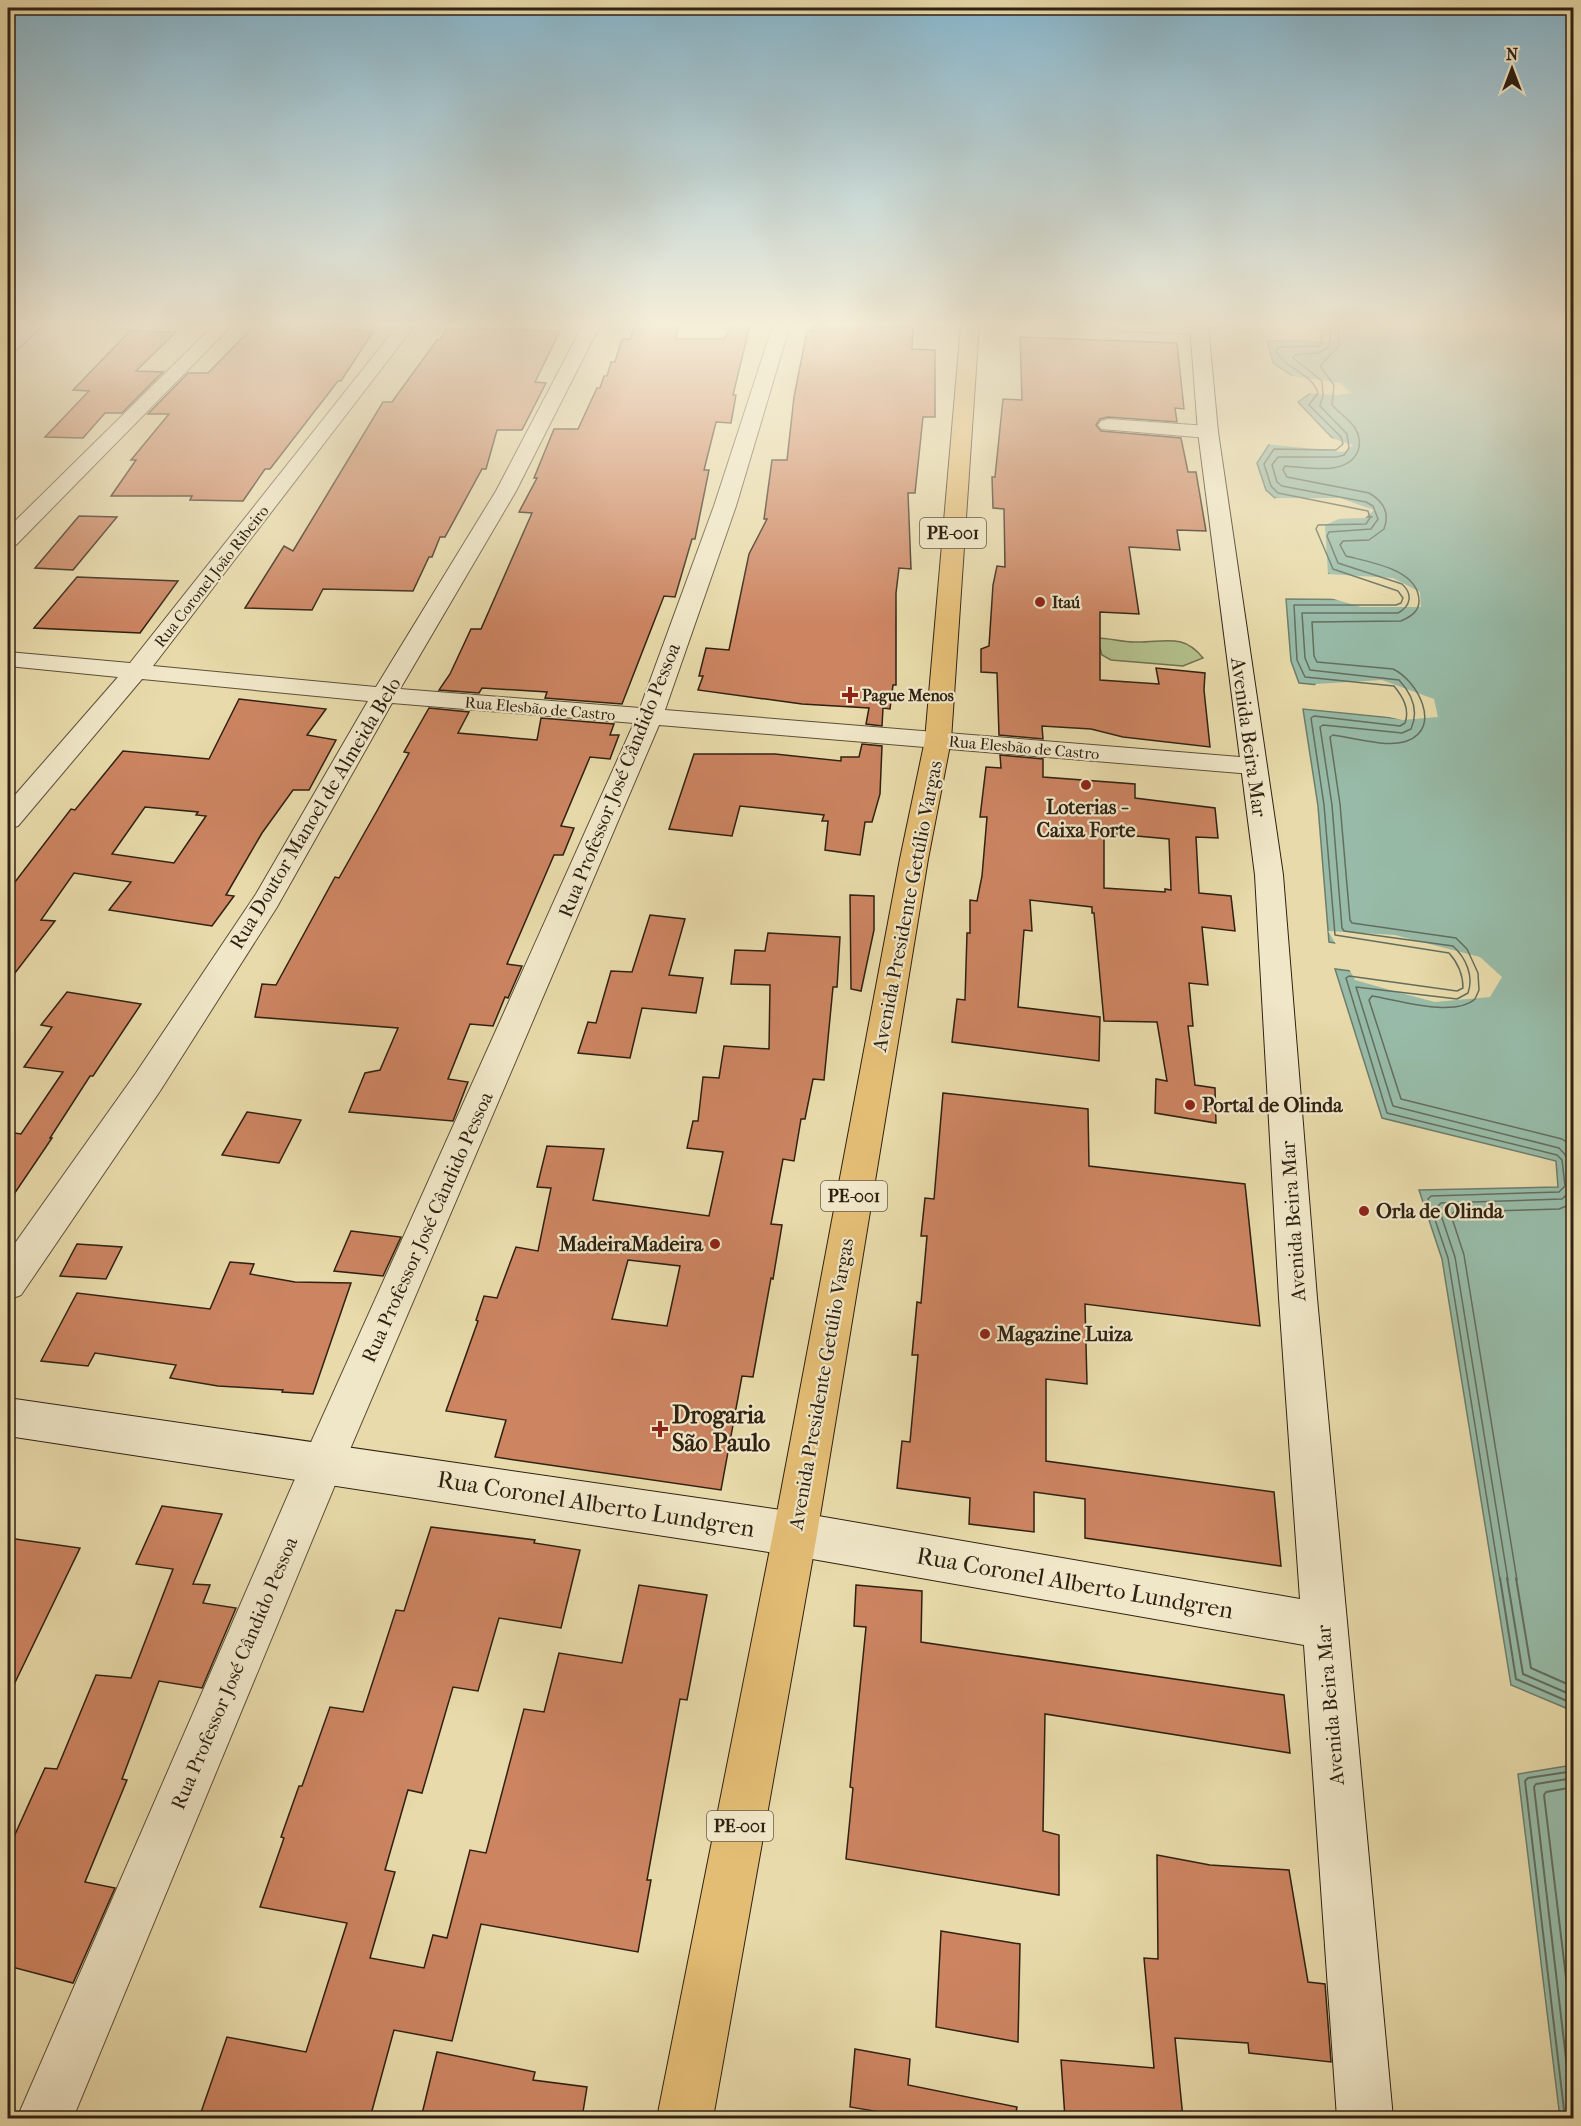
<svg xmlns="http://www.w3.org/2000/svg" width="1581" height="2126" font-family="'IM FELL French Canon',serif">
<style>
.green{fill:#b3c08b;stroke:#71704f;stroke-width:1.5}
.water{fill:#97bba8;stroke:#6d7d6c;stroke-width:1.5}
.pier{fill:#e8daaa}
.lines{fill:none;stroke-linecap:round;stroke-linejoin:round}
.shore-far1{stroke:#636e5e;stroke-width:1.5}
.shore{stroke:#636e5e;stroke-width:2}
.building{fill:#cc8461;stroke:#2f2113;stroke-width:1.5;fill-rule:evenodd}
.street-casing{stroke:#5d4f39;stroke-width:2}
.secondary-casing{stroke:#2f2113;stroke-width:2}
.primary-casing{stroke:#2f2113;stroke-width:2}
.street{fill:#f0e7c8;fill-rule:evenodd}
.secondary{fill:#f0e7c8;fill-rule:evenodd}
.primary{fill:#e4bd75;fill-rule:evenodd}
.poi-dot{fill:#8f2418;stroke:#f0e7c8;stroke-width:2}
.labels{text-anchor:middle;stroke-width:4.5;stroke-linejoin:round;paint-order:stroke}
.far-street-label{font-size:16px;fill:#2f2113;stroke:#f0e7c8}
.far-poi-label{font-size:16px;font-weight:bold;fill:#2f2113;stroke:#f0e7c8;text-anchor:start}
.shield{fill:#f0e7c8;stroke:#695c49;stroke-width:1.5}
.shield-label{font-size:18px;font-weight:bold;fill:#2f2113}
.street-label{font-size:20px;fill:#2f2113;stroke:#f0e7c8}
.poi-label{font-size:20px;font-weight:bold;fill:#2f2113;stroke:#f0e7c8;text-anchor:start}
.near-poi-label{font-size:24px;font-weight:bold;fill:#2f2113;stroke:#f0e7c8;text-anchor:start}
.near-street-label{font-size:24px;fill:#2f2113;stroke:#f0e7c8}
</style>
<rect width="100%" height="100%" fill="#e8daaa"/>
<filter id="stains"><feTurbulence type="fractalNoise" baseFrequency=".00333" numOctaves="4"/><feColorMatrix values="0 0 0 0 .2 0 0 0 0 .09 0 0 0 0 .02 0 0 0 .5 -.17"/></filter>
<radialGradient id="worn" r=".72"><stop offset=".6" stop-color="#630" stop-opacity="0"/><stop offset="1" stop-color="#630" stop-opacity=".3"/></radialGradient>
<path class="green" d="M1097,638c12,0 25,4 37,4 30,1 48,-10 69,16l-20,8 -72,-6 -9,-5z"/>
<g class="water">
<polygon points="1288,325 1573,325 1573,1711 1511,1685 1442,1259 1419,1190 1558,1187 1556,1161 1382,1118 1335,969 1458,985 1447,959 1329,942 1318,806 1303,709 1402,719 1398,702 1392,692 1299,683 1291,661 1286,599 1401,600 1328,574 1305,519 1373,517 1275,498 1266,490 1257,463 1270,443 1338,444 1298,402 1312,392 1309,387 1273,363 1267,341 1317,341 1316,332"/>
<polygon points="1573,1765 1574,2118 1560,2118 1518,1774"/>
</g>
<g class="pier">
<polygon points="1285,326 1320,330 1336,336 1330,342 1270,338 1314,338 1314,334"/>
<polygon points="1286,375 1340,383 1351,393 1337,395 1305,393 1308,391 1307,389"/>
<polygon points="1328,437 1353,445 1345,452 1266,444 1270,440 1332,441"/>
<polygon points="1275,498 1340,498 1374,510 1365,518 1339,519 1325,525 1328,574 1393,578 1420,592 1421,607 1361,607 1324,596 1387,596 1325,575 1302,518 1349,515 1276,501"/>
<polygon points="1382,680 1434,699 1438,717 1402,720 1381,715 1398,717 1396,703 1390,695 1314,687 1316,684"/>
<polygon points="1328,931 1395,935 1480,957 1502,977 1490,997 1435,1002 1397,992 1355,980 1348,967 1454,982 1446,962 1337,946"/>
</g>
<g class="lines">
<g class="shore-far1">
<path d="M1315,325l8,9 -4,12 -40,1 -3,4c10,19 35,21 42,42l-9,12 32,32 2,7 -7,6 -62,-1 -10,15 7,22 7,7 90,18 2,7 -4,6 -48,1 -2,4 17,40 65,22 5,7 -2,5 -5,2h-102l3,55 8,17 89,9c9,11 16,23 11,37l-5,3 -86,-10 -3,2 13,87 11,130 114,18c9,10 14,22 14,35l-6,3 -108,-15 -3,2 41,135 170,42 5,5 3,26 -6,6 -128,4 -3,3 20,59 52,322"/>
<path d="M1328,325l3,10 -3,13 -10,5 -23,2 -2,3 29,23 1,14 -3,11 27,28 2,14 -5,7 -7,2h-59l-6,8 5,17 5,4 84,16 7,4 5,13 -7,10 -42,3 -2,4 11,27 64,21c11,10 9,22 -4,29h-96l3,45 5,12 89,10c13,14 20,31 12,49l-9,4 -79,-8 -3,2 12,78 10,123 2,3 109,15c13,12 21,30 15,47l-11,6 -101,-12 37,119 166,42c14,13 21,38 3,51l-121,4 -3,3 17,51 53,323"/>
<path d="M1338,325l1,21 -19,20 14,19 -2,20c7,8 17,14 23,23 4,6 6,16 3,23 -11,26 -52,16 -73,15l-2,4 4,7 82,16c14,8 21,20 15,36l-15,11 -26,1 -3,4 6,11c23,6 73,13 73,45 0,11 -9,16 -18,20l-89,1 2,34 3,6 76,7c24,11 50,59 14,72 -19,7 -54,-3 -74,-6l-3,2 10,67 10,116 2,3 104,15 11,11 11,24 1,17 -4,9c-21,19 -77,1 -103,-3l-3,4 32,99 161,40 12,8"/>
<polyline points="1517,1580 1464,1255 1451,1215 1454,1212 1559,1209 1574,1203"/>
</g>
<g class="shore">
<polyline points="1500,1578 1516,1679 1574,1704"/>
<polyline points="1507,1578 1523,1674 1574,1696"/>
<polyline points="1516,1578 1531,1668 1574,1687"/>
<polyline points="1574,1787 1546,1792 1544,1795 1574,2044"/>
<polyline points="1565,2118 1525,1781 1528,1778 1574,1771"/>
<polyline points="1573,2118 1534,1787 1536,1784 1574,1778"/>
</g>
</g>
<g class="building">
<polygon points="255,325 344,325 341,328 373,332 341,381 338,381 270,469 265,469 243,501 190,500 192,496 111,496 136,460 131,460 169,414 148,414 188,373 208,373"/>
<polygon points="635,325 679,325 675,339 724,339 733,325 750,325 733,395 736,395 731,423 716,422 704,470 709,470 695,539 692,539 675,597 664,596 622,704 545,698 547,692 482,688 479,693 439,690 450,674 471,629 481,629 532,513 519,512 537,478 534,478 554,429 578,429 597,388 600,388 604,376 607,376 611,362 615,362 622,339 630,339"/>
<polygon points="814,325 913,327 912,349 935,350 935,417 923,417 915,493 908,493 911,569 899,568 896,593 896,685 893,685 890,709 883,708 882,726 866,724 869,708 802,704 698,690 703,676 699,676 706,648 729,650 749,554 767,519 764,519 772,460 787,460 794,397 807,331 813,331"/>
<polygon points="447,328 560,331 535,382 546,383 522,430 497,430 486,469 482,469 445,537 440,537 432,557 429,557 413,591 323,589 312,610 245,608 284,546 293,551 383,402 392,402 437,340 440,340"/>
<polygon points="130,331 176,332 136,371 163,372 122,413 105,413 83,438 45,437 89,391 73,390"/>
<polygon points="1020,337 1177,343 1184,409 1175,408 1177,422 1108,417 1100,419 1096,425 1101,431 1181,438 1188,472 1196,472 1206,531 1177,530 1180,550 1129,547 1139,614 1100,612 1100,680 1159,684 1156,668 1205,673 1204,690 1210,747 1123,737 1091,729 1042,726 1043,739 999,735 997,673 981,672 981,649 989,646 993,585 997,566 1005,567 1004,509 993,508 992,477 995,477 1003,399 1022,400"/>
<polygon points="79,516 117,517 73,570 35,568"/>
<polygon points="77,577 178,581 140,633 34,628"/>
<path d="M239,699l87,10 -19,26 29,5 -27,50h-16l-31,43 -36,62 8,1 -22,30 -103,-16 22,-28 -57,-9 -33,47 14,1 -47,61v-91l63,-82 4,1 48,-59 86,8zM145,807l53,5 -2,3 10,1 -32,47 -62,-9z"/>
<polygon points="429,708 469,712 458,733 537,740 541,718 614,724 610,735 619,735 610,759 590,757 561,826 574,828 563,855 554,855 507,964 522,966 508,998 505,997 493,1026 470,1024 448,1079 468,1082 453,1121 349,1112 365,1073 380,1070 398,1028 255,1017 262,984 276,985 335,877 339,878 378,809 409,753 404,752"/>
<polygon points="862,744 882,746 880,794 872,822 865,822 860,855 825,850 828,821 822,821 824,815 740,806 732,836 669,829 694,754 775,754 841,761 841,757 859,757"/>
<path d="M1000,755l43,4v18l92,7v14l80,10 3,30 -22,-1 3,56 32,3 4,35 -33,-4 6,58 -19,-2 4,43h-5l7,59 20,3 1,35 -61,-10 1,-34 11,2 -10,-59 -53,-1 -10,-108h-2v-6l-62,-7 2,31 -8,-1 -6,77 82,10 -1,44 -147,-19 5,-43 8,1 2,-67h3v-33l7,1 5,-25 5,-59h-7l6,-50 15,1zM1104,833l65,6 2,51 -6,-1v3l-61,-4z"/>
<polygon points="850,895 874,896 874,930 861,991 851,989"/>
<polygon points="650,915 685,919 669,975 703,978 696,1013 642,1008 630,1058 578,1053 588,1022 596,1023 611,971 632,972"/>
<path d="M768,933l72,4 -3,50h-4l-9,93 -11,-1 -8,40h-4l-7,42 -11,-2 -12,65 11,1 -9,54 -2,-1 -18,99 -11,-1 -21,114 -226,-33 11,-37 -60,-9 32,-90 -2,-1 8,-24 13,2 19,-51 22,4 13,-63 -14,-1 10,-41 57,3 -11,51 116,16 14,-64 -36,-4 6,-27h5l5,-44 16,1 5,-32 45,3 1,-64 -39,-1 4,-34 30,1zM628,1260l52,6 -13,60 -55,-7z"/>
<polygon points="67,992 141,1004 93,1076 90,1076 50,1138 52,1138 8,1203 8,1132 21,1134 63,1072 24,1067 52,1027 41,1025"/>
<polygon points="943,1093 1088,1109 1089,1166 1245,1184 1260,1326 1085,1304 1087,1384 1046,1379 1046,1461 1274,1492 1281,1566 1085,1538 1085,1499 1034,1492 1034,1532 969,1524 970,1498 897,1488 902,1441 910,1442 918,1355 912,1355 917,1302 921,1303 927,1236 921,1236 925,1198 934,1199"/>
<polygon points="247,1112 301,1120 279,1163 222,1155"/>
<polygon points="351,1231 401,1237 383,1276 334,1271"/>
<polygon points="77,1244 122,1247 106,1279 60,1276"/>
<polygon points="230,1262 254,1264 250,1274 295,1282 351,1283 313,1394 282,1392 283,1390 218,1386 170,1378 176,1365 95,1353 88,1366 41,1361 77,1293 210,1309"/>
<polygon points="162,1506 222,1514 193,1584 210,1585 203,1603 236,1608 202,1688 159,1681 122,1779 127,1780 85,1882 115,1888 73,1983 8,1966 8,1850 45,1768 57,1769 96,1675 131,1678 173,1569 136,1564"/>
<polygon points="431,1527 535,1540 534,1543 580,1550 561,1628 499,1618 478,1691 453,1687 422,1793 408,1790 385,1870 395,1872 370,1958 424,1968 433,1935 447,1938 470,1850 486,1853 524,1709 544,1712 559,1653 622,1663 639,1585 707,1595 687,1700 680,1699 647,1880 651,1880 638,1952 481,1924 452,2041 394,2030 370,2118 199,2118 227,2037 306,2052 347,1923 260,1907 284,1838 281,1837 299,1786 302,1786 330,1707 363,1712 396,1610 404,1611"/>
<polygon points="8,1538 80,1548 8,1697"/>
<polygon points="856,1585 922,1591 921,1642 1284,1695 1290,1753 1045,1714 1043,1831 1059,1835 1059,1895 846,1859 853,1788 850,1787 866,1627 854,1626"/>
<polygon points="1157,1855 1210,1865 1289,1870 1308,1982 1325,1984 1331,2062 1249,2053 1248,2043 1175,2038 1183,2118 1065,2118 1061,2060 1154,2068 1144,1958 1158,1959"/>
<polygon points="941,1931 1020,1944 1018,2042 936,2027"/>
<polygon points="855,2049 910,2059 908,2085 1017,2107 1015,2118 915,2118 850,2107"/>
<polygon points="437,2052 535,2072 533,2080 587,2087 582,2118 421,2118"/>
</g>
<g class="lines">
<g class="street-casing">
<g id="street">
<polygon points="24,325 43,325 14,352 8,353 8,339"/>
<polygon points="214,325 232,325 16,545 8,546 8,528"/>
<polygon points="398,325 415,325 153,666 376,687 496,491 583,325 600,325 516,491 400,689 640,708 714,506 773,325 790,325 736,506 665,710 1252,758 1261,760 1265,766 1261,772 1252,774 659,725 342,1468 73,2118 17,2118 308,1449 634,723 392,703 277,907 160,1091 21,1295 8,1300 8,1253 136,1073 256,894 368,701 142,679 18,826 8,829 8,803 118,677 8,666 8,652 130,663"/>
<polygon points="1101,325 1206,325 1209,329 1206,333 1200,334 1109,330"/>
<polygon points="1108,419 1208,426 1215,428 1218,432 1215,436 1208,438 1101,429 1098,425 1101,421"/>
</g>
</g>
<g class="secondary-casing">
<polygon id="secondary" points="1190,325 1208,325 1218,432 1283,875 1317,1298 1393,2118 1337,2118 1304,1645 795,1556 8,1436 8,1398 795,1512 1300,1599 1279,1298 1255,875 1198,432"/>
</g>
<g class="primary-casing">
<polygon id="primary" points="961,325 979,325 951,740 928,859 817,1534 713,2118 657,2118 773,1534 900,859 925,740"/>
</g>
<use href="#street" class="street"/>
<use href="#secondary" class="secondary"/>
<use href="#primary" class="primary"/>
</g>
<linearGradient id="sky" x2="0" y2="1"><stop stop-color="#87b7ce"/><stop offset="0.52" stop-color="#f5eed9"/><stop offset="1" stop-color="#f5eed9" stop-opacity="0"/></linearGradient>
<rect width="1581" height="623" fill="url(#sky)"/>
<g class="poi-dot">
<circle cx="1040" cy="602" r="6"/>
<path d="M847 686h6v6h6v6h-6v6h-6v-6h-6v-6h6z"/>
<circle cx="1086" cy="785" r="6"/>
<circle cx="1190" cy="1105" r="6"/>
<circle cx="1364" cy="1211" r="6"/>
<circle cx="715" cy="1244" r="6"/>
<circle cx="985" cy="1334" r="6"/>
<path d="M657 1420h6v6h6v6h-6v6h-6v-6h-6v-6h6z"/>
</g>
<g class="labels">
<g class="far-street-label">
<text transform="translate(211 576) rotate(-52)" y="6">Rua Coronel João Ribeiro</text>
<text transform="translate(540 708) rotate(5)" y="6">Rua Elesbão de Castro</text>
<text transform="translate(1024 747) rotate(5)" y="6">Rua Elesbão de Castro</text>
</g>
<g class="far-poi-label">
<text x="1052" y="608">Itaú</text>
<text x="862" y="701">Pague Menos</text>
</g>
<g class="shield">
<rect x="920" y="518" width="66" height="30" rx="4.5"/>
<rect x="821" y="1181" width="66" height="30" rx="4.5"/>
<rect x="707" y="1811" width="66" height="30" rx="4.5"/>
</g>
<g class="shield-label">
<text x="953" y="539">PE-001</text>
<text x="854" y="1202">PE-001</text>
<text x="740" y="1832">PE-001</text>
</g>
<g class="street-label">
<text transform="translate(1249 737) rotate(82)" y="7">Avenida Beira Mar</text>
<text transform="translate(619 780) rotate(-68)" y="7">Rua Professor José Cândido Pessoa</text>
<text transform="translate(315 813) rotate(-59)" y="7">Rua Doutor Manoel de Almeida Belo</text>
<text transform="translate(907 906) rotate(-79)" y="7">Avenida Presidente Getúlio Vargas</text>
<text transform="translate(1293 1221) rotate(-94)" y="7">Avenida Beira Mar</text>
<text transform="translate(427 1227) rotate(-66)" y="7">Rua Professor José Cândido Pessoa</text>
<text transform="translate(821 1384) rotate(-80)" y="7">Avenida Presidente Getúlio Vargas</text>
<text transform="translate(234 1673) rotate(-67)" y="7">Rua Professor José Cândido Pessoa</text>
<text transform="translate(1330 1705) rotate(-95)" y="7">Avenida Beira Mar</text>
</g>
<g class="poi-label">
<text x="1086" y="814" text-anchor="middle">Loterias -<tspan x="1086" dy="23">Caixa Forte</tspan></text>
<text x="1202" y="1112">Portal de Olinda</text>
<text x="1376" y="1218">Orla de Olinda</text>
<text x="703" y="1251" text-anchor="end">MadeiraMadeira</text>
<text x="997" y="1341">Magazine Luiza</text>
</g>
<g class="near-poi-label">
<text x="672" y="1423">Drogaria<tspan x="672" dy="28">São Paulo</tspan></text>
</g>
<g class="near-street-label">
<text transform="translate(596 1504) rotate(9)" y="8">Rua Coronel Alberto Lundgren</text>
<text transform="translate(1075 1583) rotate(10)" y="8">Rua Coronel Alberto Lundgren</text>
</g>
</g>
<rect width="1581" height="2126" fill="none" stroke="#e8daaa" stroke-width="30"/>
<rect x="9" y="9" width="1563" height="2108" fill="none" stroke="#2f2113" stroke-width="3"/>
<rect x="15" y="15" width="1551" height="2096" fill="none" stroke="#2f2113" stroke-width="1.5"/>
<g transform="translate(1512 69)" stroke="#f0e7c8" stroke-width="4.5" paint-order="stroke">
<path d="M0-4.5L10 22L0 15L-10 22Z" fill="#2f2113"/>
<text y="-9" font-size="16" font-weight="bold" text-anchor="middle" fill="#2f2113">N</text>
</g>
<rect width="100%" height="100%" filter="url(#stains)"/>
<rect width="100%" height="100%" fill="url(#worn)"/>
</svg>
